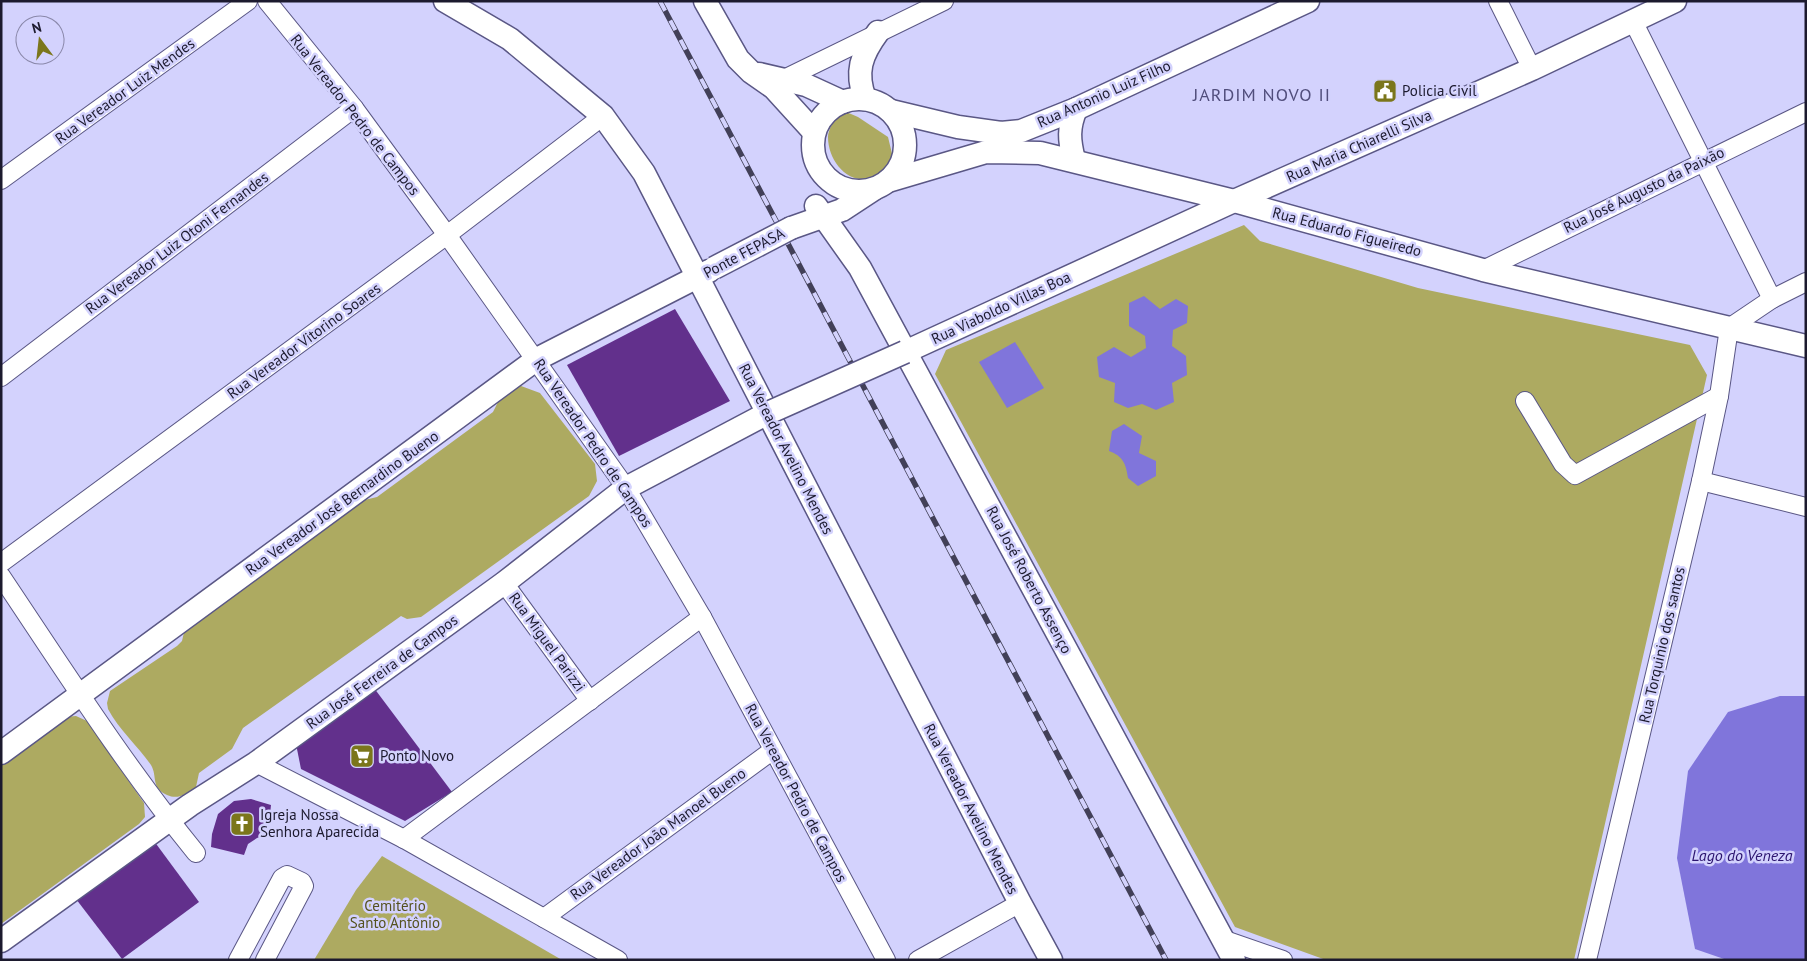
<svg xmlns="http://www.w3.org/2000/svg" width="1807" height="961" font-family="'PT Sans',sans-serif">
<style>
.green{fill:#adaa61}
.water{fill:#8075db}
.building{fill:#62308c}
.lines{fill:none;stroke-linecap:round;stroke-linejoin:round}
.minor-casing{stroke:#5a5785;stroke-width:20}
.major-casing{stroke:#5a5785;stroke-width:25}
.minor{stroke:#fff;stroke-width:18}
.major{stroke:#fff;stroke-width:22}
.rail-casing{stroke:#424058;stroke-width:5.5}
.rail{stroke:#d3d2fd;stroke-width:4;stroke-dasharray:11;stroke-linecap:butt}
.major-bridge-casing{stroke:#5a5785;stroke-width:25;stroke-linecap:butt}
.major-bridge{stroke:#fff;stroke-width:22}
.labels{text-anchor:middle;stroke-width:5;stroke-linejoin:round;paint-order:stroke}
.street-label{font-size:15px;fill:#1c1a2e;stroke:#d3d2fd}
.poi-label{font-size:15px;fill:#1c1a2e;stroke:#d3d2fd;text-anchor:start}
.park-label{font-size:15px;fill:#55521f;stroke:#d3d2fd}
.water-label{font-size:16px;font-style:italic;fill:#2c146f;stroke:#d3d2fd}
.quarter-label{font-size:18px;letter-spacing:1px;fill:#514e7c;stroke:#d3d2fd}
</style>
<rect width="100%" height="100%" fill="#d3d2fd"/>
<g class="green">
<path d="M844,111l14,6 30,20 6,25c-4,5 -10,12 -17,15 -27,11 -49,-15 -49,-40 0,-7 6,-16 8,-22z"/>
<polygon points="1244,225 1260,241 1418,288 1690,345 1707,375 1574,960 1326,960 1235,927 935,374 946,350"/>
<path d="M521,386l19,7 55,71 2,17 -8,15 -168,121 -14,2 -6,-3 -158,112 -11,21 -33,24 -3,14c-9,7 -18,13 -29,8 -17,-8 -9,-18 -16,-30 -13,-19 -32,-35 -43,-56l-1,-6 3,-12 67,-45 5,-5 3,-13 171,-126 21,-5 116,-85c9,-16 7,-24 28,-26z"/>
<polygon points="76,716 87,721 144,803 145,817 139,824 1,924 1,763 65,717"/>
<polygon points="382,856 562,960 314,960 356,890"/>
</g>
<g class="water">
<polygon points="1144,296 1160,309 1176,299 1188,306 1187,323 1173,330 1172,346 1186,356 1187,375 1172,383 1174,402 1156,410 1142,404 1128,408 1114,402 1115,383 1099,377 1097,357 1114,347 1131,357 1146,348 1145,336 1129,326 1129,303"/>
<polygon points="1015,342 1044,388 1007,408 979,362"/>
<path d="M1124,424l18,12 -3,17 17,8v15l-18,10 -10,-8c-2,-14 -5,-22 -19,-27l3,-20z"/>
<polygon points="1780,696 1806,696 1806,960 1727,960 1695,949 1677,858 1688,771 1728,712"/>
</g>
<g class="building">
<polygon points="675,309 730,401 619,456 567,365"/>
<polygon points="374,688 452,792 405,821 301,769 296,744"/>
<polygon points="251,799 271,805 268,834 257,838 248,844 244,855 211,847 212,834 218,814 234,801"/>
<polygon points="154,841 199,902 122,959 76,899"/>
</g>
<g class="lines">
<g class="minor-casing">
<g id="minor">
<polyline points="267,1 354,108 447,235 626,488 702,617 886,960"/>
<polyline points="1498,1 1532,69"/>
<polyline points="1633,21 1772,299"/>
<polyline points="778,85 784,79 944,1"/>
<polyline points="1,180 248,1"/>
<polyline points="1483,270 1806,112"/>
<polyline points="1,377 354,108"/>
<polyline points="1525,401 1563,464 1575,475 1719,396"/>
<polyline points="1701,481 1806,507"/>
<polyline points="1,563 447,235 603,116"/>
<path d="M1,576c63,94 124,190 195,277"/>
<polyline points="504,583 590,701"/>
<polyline points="256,763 404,839 618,960"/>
<polyline points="404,839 702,617"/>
<polyline points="544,918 773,750"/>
<polyline points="1222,939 1283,960"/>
<polyline points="238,960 282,878 287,875 302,882 304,886 265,960"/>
<polyline points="918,960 1020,903"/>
<polyline points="1587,960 1701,481 1719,396 1729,328 1772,299 1806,282"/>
</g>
</g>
<g class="major-casing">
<g id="major">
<polyline points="445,1 510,39 603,116 644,173 1020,903 1051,960"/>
<polyline points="705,1 738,59 751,72 774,88 814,132"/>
<polyline points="759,74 806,85 843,102"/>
<circle cx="859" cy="145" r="46"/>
<path d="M865,99c-10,-27 -4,-44 13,-67"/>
<polyline points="891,111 958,127 1001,133 1021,131 1076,109 1308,1"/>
<path d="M1074,160c-5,-20 -6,-32 2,-51"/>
<polyline points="888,181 986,152 1040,153 1234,201 1483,270 1806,346"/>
<polyline points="816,206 860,268 1234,960"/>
<polyline points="791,228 842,210 874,189"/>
<polyline points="905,352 1234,201 1532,69 1675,1"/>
<polyline points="1,753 537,359 709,271"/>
<polyline points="1,941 190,805 256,763 504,583 626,488 768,413"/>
</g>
</g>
<use href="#minor" class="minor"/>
<use href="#major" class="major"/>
<g class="rail-casing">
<polyline id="rail" points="660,1 1166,960"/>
</g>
<use href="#rail" class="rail"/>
<g class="major-bridge-casing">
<g id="major-bridge">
<polyline points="714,268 791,228"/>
<polyline points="768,413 905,352"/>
</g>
</g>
<use href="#major-bridge" class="major-bridge"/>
</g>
<defs>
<g id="civic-square" transform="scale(1.25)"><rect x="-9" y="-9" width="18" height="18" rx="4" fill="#7b761b" stroke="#d3d2fd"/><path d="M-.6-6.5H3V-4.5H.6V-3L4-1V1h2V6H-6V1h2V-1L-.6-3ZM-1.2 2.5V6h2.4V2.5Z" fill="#fff"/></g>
<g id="supermarket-square" transform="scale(1.25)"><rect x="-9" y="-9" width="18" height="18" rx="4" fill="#7b761b" stroke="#d3d2fd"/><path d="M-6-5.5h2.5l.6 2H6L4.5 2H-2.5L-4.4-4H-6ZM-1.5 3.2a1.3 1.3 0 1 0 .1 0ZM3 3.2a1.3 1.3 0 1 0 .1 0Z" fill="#fff"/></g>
<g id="church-square" transform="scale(1.25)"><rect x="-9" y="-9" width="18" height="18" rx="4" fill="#7b761b" stroke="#d3d2fd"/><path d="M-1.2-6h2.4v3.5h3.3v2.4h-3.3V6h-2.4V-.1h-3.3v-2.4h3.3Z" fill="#fff"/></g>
</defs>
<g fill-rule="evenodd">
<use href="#civic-square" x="1385" y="91"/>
<use href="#supermarket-square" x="362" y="756"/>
<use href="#church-square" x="242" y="824"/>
</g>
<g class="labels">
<g class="street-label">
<text transform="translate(125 91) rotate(-36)" y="5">Rua Vereador Luiz Mendes</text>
<text transform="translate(1104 94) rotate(-24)" y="5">Rua Antonio Luiz Filho</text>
<text transform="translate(355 115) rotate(52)" y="5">Rua Vereador Pedro de Campos</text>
<text transform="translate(1359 146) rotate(-24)" y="5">Rua Maria Chiarelli Silva</text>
<text transform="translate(1644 190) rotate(-26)" y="5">Rua José Augusto da Paixão</text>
<text transform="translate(1347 232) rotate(15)" y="5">Rua Eduardo Figueiredo</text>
<text transform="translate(177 243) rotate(-37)" y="5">Rua Vereador Luiz Otoni Fernandes</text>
<text transform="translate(744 253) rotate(-28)" y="5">Ponte FEPASA</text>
<text transform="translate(1001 308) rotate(-25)" y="5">Rua Viaboldo Villas Boa</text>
<text transform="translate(304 341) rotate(-36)" y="5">Rua Vereador Vitorino Soares</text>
<text transform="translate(593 443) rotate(56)" y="5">Rua Vereador Pedro de Campos</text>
<text transform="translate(786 449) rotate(63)" y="5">Rua Vereador Avelino Mendes</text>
<text transform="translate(342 503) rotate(-36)" y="5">Rua Vereador José Bernardino Bueno</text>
<text transform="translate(1029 580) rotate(62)" y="5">Rua José Roberto Assenço</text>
<text transform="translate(547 642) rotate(54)" y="5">Rua Miguel Parizzi</text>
<text transform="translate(1662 645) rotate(-77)" y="5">Rua Torquinio dos santos</text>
<text transform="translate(382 672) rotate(-36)" y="5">Rua José Ferreira de Campos</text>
<text transform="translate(796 793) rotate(62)" y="5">Rua Vereador Pedro de Campos</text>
<text transform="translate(971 809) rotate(63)" y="5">Rua Vereador Avelino Mendes</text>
<text transform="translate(658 834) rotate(-36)" y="5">Rua Vereador João Manoel Bueno</text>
</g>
<g class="poi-label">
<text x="1402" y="96">Policia Civil</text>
<text x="380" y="761">Ponto Novo</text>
<text x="260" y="820">Igreja Nossa<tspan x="260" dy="17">Senhora Aparecida</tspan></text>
</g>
<g class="park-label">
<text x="395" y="911">Cemitério<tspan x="395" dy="17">Santo Antônio</tspan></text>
</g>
<g class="water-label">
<text x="1742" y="861">Lago do Veneza</text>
</g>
<g class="quarter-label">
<text x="1262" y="101">JARDIM NOVO II</text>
</g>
</g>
<rect width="1807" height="961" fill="none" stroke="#1c1a2e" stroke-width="5"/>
<g transform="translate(40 40) rotate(345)"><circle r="24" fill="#d3d2fd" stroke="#8a88aa"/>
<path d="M0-4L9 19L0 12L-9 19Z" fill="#7b761b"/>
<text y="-8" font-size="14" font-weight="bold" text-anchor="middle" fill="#1c1a2e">N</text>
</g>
</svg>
